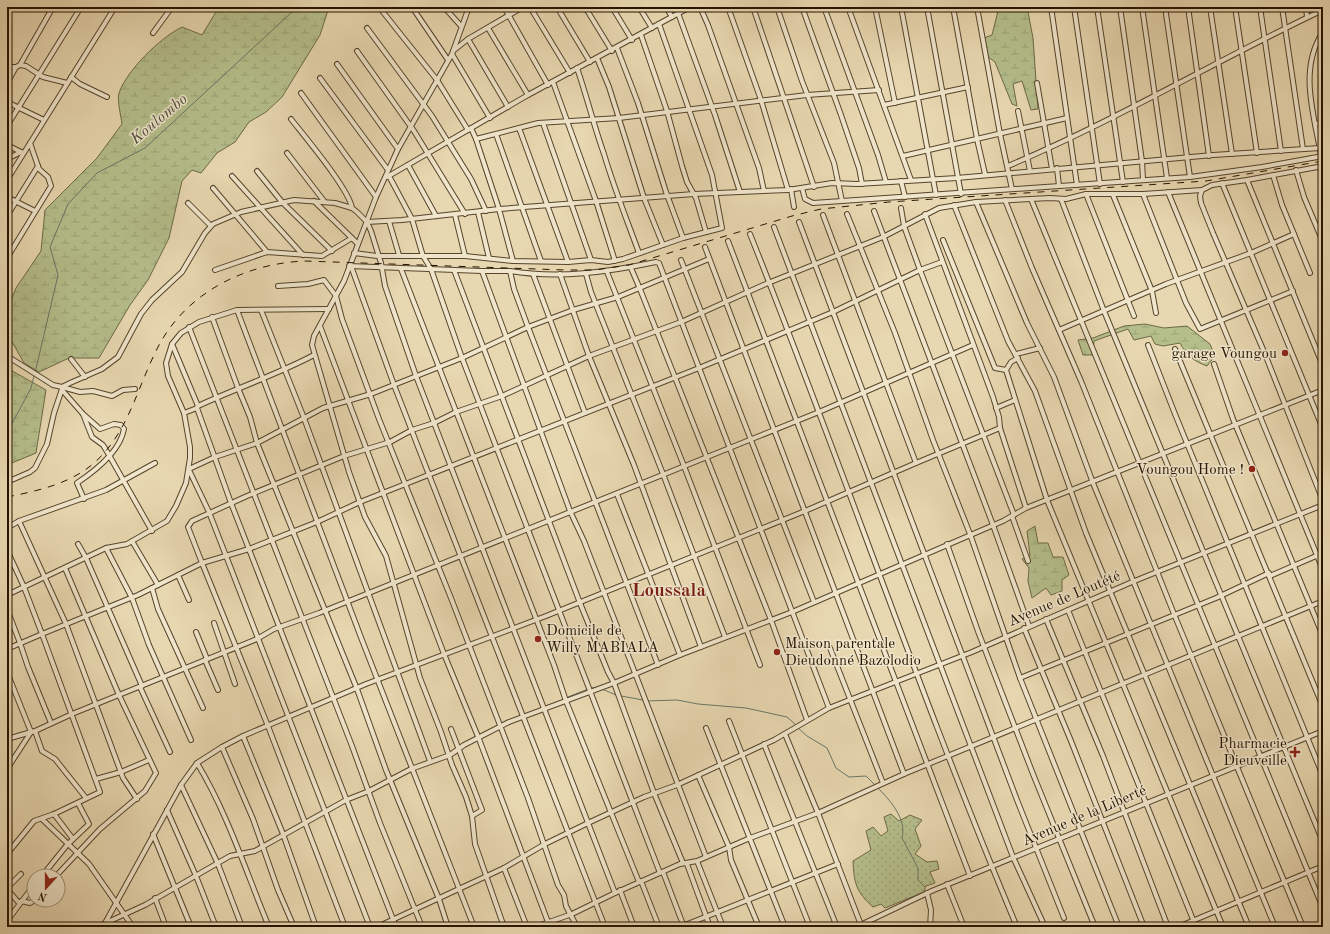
<svg xmlns="http://www.w3.org/2000/svg" width="1330" height="934" font-family="'Old Standard TT',serif">
<style>
.grass{fill:url(#grass-dots);stroke:#6d6946}
.wetland{fill:url(#wetland-marsh);stroke:#6d6946}
.lines{fill:none;stroke-linecap:round;stroke-linejoin:round}
.stream{stroke:#697768;stroke-width:1}
.minor-casing{stroke:#56442c;stroke-width:6}
.minor{stroke:#f0e6cc;stroke-width:4}
.rail{stroke:#251300;stroke-width:1;stroke-dasharray:7 7;stroke-linecap:butt}
.poi-dot{fill:#8f2418;stroke:#f0e6cc;stroke-width:1.5}
.labels{text-anchor:middle;stroke-width:3;stroke-linejoin:round;paint-order:stroke}
.poi-label{font-size:15px;fill:#251300;stroke:#f0e6cc;text-anchor:end}
.street-label{font-size:15px;fill:#251300;stroke:#f0e6cc}
.water-label{font-size:16px;font-style:italic;fill:#4d4d3d;stroke:#f0e6cc}
.district-label{font-size:19px;font-weight:bold;fill:#7a1f14;stroke:#f0e6cc}
</style>
<defs>
<pattern id="grass-dots" width="8" height="8" patternUnits="userSpaceOnUse"><rect width="8" height="8" fill="#b5bf8c"/><path d="M2 2h.1M6 6h.1" fill="none" stroke="#9ca377" stroke-width="1.8" stroke-linecap="round"/></pattern>
<pattern id="wetland-marsh" width="20" height="14" patternUnits="userSpaceOnUse"><rect width="20" height="14" fill="#b5bf8c"/><path d="M1 5h8M5 5V1M11 12h8M15 12V8" fill="none" stroke="#9ca377"/></pattern>
</defs>
<rect width="100%" height="100%" fill="#e8d8b1"/>
<filter id="stains"><feTurbulence type="fractalNoise" baseFrequency=".005" numOctaves="4"/><feColorMatrix values="0 0 0 0 .2 0 0 0 0 .09 0 0 0 0 .02 0 0 0 .5 -.17"/></filter>
<radialGradient id="worn" r=".72"><stop offset=".6" stop-color="#630" stop-opacity="0"/><stop offset="1" stop-color="#630" stop-opacity=".3"/></radialGradient>
<path class="grass" d="M891,814l8,7 11,-6 12,5 -7,9 6,17 -6,8 12,8 10,-1 2,8 -9,3 5,11 -9,3 -2,6 -39,16 -4,-4 -8,3c-17,-15 -19,-24 -20,-46l18,-11 -5,-19 7,-4 8,9 7,-5 -4,-14z"/>
<g class="wetland">
<path d="M219,7h110l-9,28 -38,62 -16,15 -17,10 -14,20 -18,11 -16,20 -9,-3 -10,11 -13,57 -21,42 -18,25 -31,53h-30l-30,14 -15,-9 -17,-30v-23l9,-22 25,-37 4,-41 52,-52 25,-34c-1,-8 -5,-23 -3,-31 8,-23 41,-55 63,-66l20,8z"/>
<polygon points="999,7 1027,7 1033,38 1038,109 1031,110 1022,81 1013,84 1017,106 1012,104 995,62 987,56 984,38 992,35"/>
<path d="M1145,324l19,4 23,-2 23,18 5,12 -8,10c-12,-4 -21,-11 -27,-23l-17,3 -8,-2 -4,-8 -17,4 -6,-11 -34,12 -1,14h-10l-5,-15 15,-2 31,-12z"/>
<polygon points="7,368 46,390 36,453 7,465"/>
<polygon points="1035,526 1038,543 1048,543 1053,557 1063,557 1069,575 1062,580 1062,591 1051,595 1046,588 1032,598 1028,581 1029,568 1022,559 1030,556 1027,531"/>
</g>
<g class="lines">
<g class="stream">
<polyline points="35,373 58,275 50,247 68,204 97,173 145,148 292,12 293,7"/>
<polyline points="7,433 31,388 34,376"/>
<polyline points="591,688 598,687"/>
<polyline points="602,689 616,695"/>
<polyline points="621,696 643,700"/>
<polyline points="568,697 588,689"/>
<polyline points="646,701 677,700 698,704 746,708 787,717 796,725"/>
<polyline points="798,728 807,736 827,748 836,768 849,777 866,776 875,785"/>
<path d="M877,787c13,13 30,32 25,51l16,30v12l7,7"/>
</g>
<g class="minor-casing">
<g id="minor">
<polyline points="379,7 437,80 468,130"/>
<polyline points="412,7 448,60"/>
<polyline points="444,7 461,26"/>
<polyline points="469,7 452,54 398,149 376,197 344,281 314,336 312,345 349,472 365,517 386,556 420,678 441,732 452,765 466,797 472,816 475,844 504,927"/>
<polyline points="504,7 548,85"/>
<polyline points="530,7 570,73"/>
<polyline points="557,7 590,62"/>
<polyline points="585,7 612,51"/>
<polyline points="612,7 632,40"/>
<polyline points="639,7 652,28"/>
<polyline points="666,7 672,17"/>
<polyline points="700,7 708,25 759,168 764,191"/>
<polyline points="728,7 761,100 788,190"/>
<polyline points="753,7 814,187"/>
<polyline points="777,7 802,81 834,163 842,201"/>
<polyline points="802,7 841,115 859,168 862,184"/>
<polyline points="824,7 878,155 886,182"/>
<polyline points="848,7 911,180"/>
<polyline points="875,7 895,103"/>
<polyline points="901,7 936,195"/>
<polyline points="927,7 961,194"/>
<polyline points="953,7 977,139 985,174"/>
<polyline points="977,7 1000,134 1012,189"/>
<polyline points="1051,7 1077,185"/>
<polyline points="1074,7 1100,184"/>
<polyline points="1097,7 1123,182"/>
<polyline points="1120,7 1142,161 1143,180"/>
<polyline points="1142,7 1167,178"/>
<polyline points="1165,7 1190,177"/>
<polyline points="1188,7 1209,156"/>
<polyline points="1210,7 1232,154"/>
<polyline points="1235,7 1257,153"/>
<polyline points="1260,7 1281,151"/>
<polyline points="1282,7 1303,149"/>
<polyline points="1306,7 1307,17"/>
<polyline points="678,13 715,115 740,192"/>
<polyline points="367,28 432,116 471,179 486,211"/>
<polyline points="488,28 528,95"/>
<path d="M1323,32c-27,40 -6,91 0,135"/>
<polyline points="153,33 172,7"/>
<polyline points="641,35 667,111 682,166 687,182 696,198 706,232"/>
<polyline points="468,39 508,107"/>
<polyline points="617,48 638,103 666,192 683,238"/>
<polyline points="357,51 414,131 465,214"/>
<polyline points="453,51 468,39 523,7"/>
<polyline points="452,54 490,118"/>
<polyline points="597,58 609,87 644,198 663,245"/>
<polyline points="337,64 398,149"/>
<polyline points="20,65 26,66 43,77 67,83"/>
<polyline points="7,67 16,67"/>
<path d="M577,68c10,29 17,58 27,86 10,34 23,66 35,99"/>
<polyline points="71,77 80,84 107,97"/>
<polyline points="320,78 388,170"/>
<polyline points="553,82 596,201 615,261"/>
<polyline points="7,83 16,67 20,65 53,7"/>
<polyline points="1037,83 1052,169"/>
<polyline points="301,93 376,197"/>
<polyline points="7,102 44,120"/>
<polyline points="884,105 968,87"/>
<polyline points="1018,111 1030,171"/>
<path d="M291,119c14,18 58,70 61,89"/>
<polyline points="543,123 591,260"/>
<polyline points="1315,124 1323,123"/>
<polyline points="7,126 81,7"/>
<polyline points="471,128 476,139 538,123 619,118 807,95 879,90"/>
<polyline points="519,128 568,262"/>
<polyline points="496,134 541,261"/>
<polyline points="476,139 499,209 513,261"/>
<polyline points="7,145 23,153"/>
<polyline points="287,153 324,201"/>
<polyline points="903,156 1067,118"/>
<polyline points="7,159 21,152"/>
<polyline points="408,165 436,216"/>
<path d="M1008,166c107,-45 209,-106 315,-156"/>
<polyline points="1057,168 1059,186"/>
<polyline points="1296,170 1304,197 1323,242"/>
<polyline points="257,171 282,202 332,251"/>
<polyline points="1273,175 1282,205 1310,273"/>
<polyline points="232,176 303,255"/>
<polyline points="389,176 412,219 423,256 431,269 462,358 660,873"/>
<polyline points="387,177 528,95 690,7"/>
<polyline points="7,180 115,7"/>
<polyline points="1247,180 1323,366"/>
<polyline points="901,181 905,197"/>
<polyline points="1222,183 1323,429"/>
<polyline points="213,188 267,252"/>
<polyline points="802,188 805,199 813,203 1190,177 1262,167 1323,156"/>
<polyline points="791,189 794,207"/>
<polyline points="1202,190 1200,196 1201,203 1213,233 1265,354 1323,501"/>
<polyline points="1168,192 1323,570"/>
<polyline points="1086,194 1134,316"/>
<polyline points="1143,194 1186,303 1200,329 1293,291"/>
<polyline points="1113,195 1152,291 1156,313"/>
<polyline points="7,197 35,211"/>
<polyline points="1031,199 1323,908"/>
<polyline points="1061,199 1104,311 1323,842"/>
<polyline points="1005,200 1032,268 1081,381 1174,614 1303,927"/>
<polyline points="314,201 358,244"/>
<polyline points="976,202 1027,323 1054,377 1093,483 1275,927"/>
<polyline points="188,203 211,226"/>
<polyline points="954,205 1008,341 1035,391 1086,533 1249,927"/>
<polyline points="901,208 904,226 920,270 1014,515"/>
<polyline points="874,211 993,525 1029,626"/>
<polyline points="478,212 489,258"/>
<polyline points="847,214 895,333 933,440 970,534 1020,678 1119,927"/>
<polyline points="925,214 993,397 999,417 1000,428 1026,508"/>
<polyline points="455,215 465,256"/>
<polyline points="823,215 916,463"/>
<polyline points="7,216 38,166"/>
<polyline points="389,221 399,255"/>
<polyline points="367,222 402,220 499,209 694,194 788,190 832,183 857,184 957,178 1213,155 1320,148"/>
<polyline points="799,222 1017,800 1064,918"/>
<polyline points="774,227 1013,857 1045,927"/>
<path d="M750,234c92,230 171,465 267,693"/>
<polyline points="943,240 995,368 1006,370"/>
<polyline points="728,241 970,876"/>
<polyline points="705,247 904,774"/>
<polyline points="354,253 377,256 465,256 513,261 568,262 591,260 608,262 623,259 683,238 722,228 712,175 659,24"/>
<polyline points="7,258 51,186 48,177 39,169 30,143"/>
<polyline points="681,260 814,602"/>
<polyline points="349,266 482,271 510,271 514,289 528,327 658,665"/>
<polyline points="351,266 394,385 605,927"/>
<polyline points="631,268 640,289 771,620 807,720"/>
<polyline points="401,269 554,665 566,701 639,882"/>
<polyline points="215,270 267,252 322,256 352,238"/>
<polyline points="454,270 580,603 608,672 614,683 654,793 683,863"/>
<polyline points="482,271 570,511 584,541 706,857"/>
<path d="M510,271c49,8 98,1 146,-9l3,1 170,445"/>
<polyline points="607,272 684,466 760,665"/>
<polyline points="533,274 585,413"/>
<polyline points="560,274 589,356 634,465 701,647"/>
<polyline points="586,274 591,292 663,474 725,637"/>
<polyline points="278,286 308,284 324,280 336,296 342,319 379,419 451,598 528,798 558,885 564,895 566,906 577,927"/>
<polyline points="237,310 362,640 474,927"/>
<polyline points="261,310 304,418 430,761"/>
<polyline points="212,317 238,388 250,417 257,443 357,689 386,770 439,899 448,927"/>
<polyline points="320,326 444,654 479,739 548,922 549,927"/>
<polyline points="189,327 352,746 380,823 422,927"/>
<polyline points="1059,330 1166,284 1251,253 1294,234"/>
<polyline points="172,344 198,406"/>
<polyline points="1148,345 1175,414 1323,776"/>
<polyline points="1175,349 1323,707"/>
<polyline points="1016,354 1040,348"/>
<polyline points="7,356 53,385 62,387 70,383 102,369 118,357 141,314 152,300 182,272 205,233 213,224 241,212 294,200 335,203 352,208 357,212 367,222 371,231 381,263 385,286 416,376 615,893"/>
<polyline points="1018,358 1011,362 1006,370 1047,500 1223,927"/>
<polyline points="71,359 85,377"/>
<polyline points="1214,364 1233,419 1323,636"/>
<polyline points="62,387 80,392 93,391 112,396 123,390 135,389"/>
<polyline points="62,390 83,414 92,437 103,445 109,455 152,531"/>
<polyline points="197,408 231,503 396,927"/>
<polyline points="996,408 1015,400"/>
<path d="M184,413l13,-5 1,-2c39,-18 78,-31 116,-51"/>
<path d="M83,414l17,15 14,-5 7,1 3,4c-4,23 -29,42 -47,54l7,16"/>
<polyline points="189,469 215,457 257,443 323,408 371,394 462,358 528,327 573,310 618,297 709,259"/>
<polyline points="189,470 209,512 370,927"/>
<polyline points="7,482 30,472 35,468 47,444 54,413 62,389"/>
<polyline points="617,494 680,655"/>
<polyline points="1012,516 1028,561"/>
<polyline points="19,521 66,624 123,778 137,799"/>
<polyline points="7,528 19,521 106,490 155,463"/>
<polyline points="132,541 158,585"/>
<polyline points="78,544 86,558 142,686"/>
<polyline points="947,544 979,634 1033,774 1095,927"/>
<polyline points="106,548 132,598 149,645 191,740"/>
<polyline points="7,550 24,587 42,634 7,649"/>
<polyline points="178,575 189,600"/>
<polyline points="1270,576 1323,553"/>
<polyline points="152,588 158,609 203,708"/>
<polyline points="7,595 106,548 127,544 167,521 176,506 186,483 190,458 190,447 184,413 168,376 166,363 172,344 181,333 199,322 237,310 329,309"/>
<polyline points="7,609 20,643 28,667 51,723"/>
<polyline points="1068,610 1196,927"/>
<polyline points="1046,619 1103,756 1168,927"/>
<polyline points="214,623 235,684"/>
<polyline points="1024,628 1071,741 1144,927"/>
<polyline points="196,632 207,659"/>
<polyline points="830,648 883,783"/>
<polyline points="205,660 218,690"/>
<polyline points="7,672 31,732 7,769"/>
<polyline points="1020,678 1216,598 1269,573"/>
<polyline points="140,687 170,752"/>
<polyline points="729,721 810,927"/>
<polyline points="706,728 785,927"/>
<polyline points="451,729 482,810 472,816"/>
<polyline points="35,731 42,751 55,759 86,798"/>
<polyline points="785,734 818,813 861,925"/>
<polyline points="243,736 283,834 316,927"/>
<polyline points="7,739 35,731 72,714 257,639 274,629 319,613 819,412 973,345"/>
<polyline points="764,744 837,927"/>
<polyline points="222,747 253,819 278,890 294,927"/>
<path d="M197,763c31,51 49,109 72,164"/>
<polyline points="698,775 729,847 731,860 759,927"/>
<polyline points="96,779 121,772 149,760"/>
<polyline points="181,785 218,864 242,927"/>
<polyline points="167,810 196,876 216,927"/>
<polyline points="54,814 73,839"/>
<polyline points="42,819 89,864 133,927"/>
<polyline points="153,834 191,927"/>
<polyline points="7,854 34,821 54,814 100,792 42,634 138,595 202,563 188,527 192,521 247,496 344,456 390,442 412,430 434,423 456,412 502,396 589,356 681,322 768,283 883,237 939,208 976,202 1050,198 1066,199 1086,194 1143,194 1202,190 1212,185 1247,180 1323,166"/>
<polyline points="697,861 723,927"/>
<polyline points="687,864 710,927"/>
<polyline points="504,868 527,927"/>
<polyline points="663,872 684,927"/>
<polyline points="42,876 67,845 89,824 78,803"/>
<polyline points="56,876 100,829 145,791 156,773 119,695 65,568"/>
<polyline points="641,881 659,927"/>
<polyline points="947,884 964,927"/>
<polyline points="7,888 21,874"/>
<polyline points="7,889 19,903"/>
<polyline points="620,890 634,927"/>
<polyline points="927,893 931,910 930,927"/>
<polyline points="155,898 166,927"/>
<polyline points="21,901 30,903 35,900"/>
<polyline points="7,921 34,885"/>
<polyline points="104,925 181,785 197,763 222,747 243,736 366,684 546,616 805,511 916,463 1000,428"/>
<polyline points="97,927 145,905 230,856 255,851 346,800 369,791 411,769 450,755 464,745 509,722 614,683 680,655 792,612 1003,521 1026,508 1323,390"/>
<polyline points="345,927 268,726 202,563 249,549 317,522 360,502 699,368 833,312 920,270 942,262"/>
<polyline points="377,927 504,868 545,844 588,823 644,797 677,785 774,740 829,708 972,652 1132,582 1323,505"/>
<polyline points="535,927 572,914 615,893 680,864 697,861 750,838 818,813 904,774 1323,601"/>
<polyline points="680,927 838,864"/>
<path d="M856,927c26,-12 52,-25 78,-37l389,-159"/>
<polyline points="1178,927 1323,866"/>
</g>
</g>
<use href="#minor" class="minor"/>
<path class="rail" d="M7,497c30,-6 63,-13 87,-34 33,-29 42,-71 61,-110 27,-58 87,-89 149,-92l261,9h30l34,-5 163,-49 29,-7 68,-7 317,-21 117,-20"/>
</g>
<g class="poi-dot">
<circle cx="1285" cy="353" r="4"/>
<circle cx="1252" cy="469" r="4"/>
<circle cx="538" cy="639" r="4"/>
<circle cx="777" cy="652" r="4"/>
<path d="M1293 746h4v4h4v4h-4v4h-4v-4h-4v-4h4z"/>
</g>
<g class="labels">
<g class="poi-label">
<text x="1277" y="358">garage Voungou</text>
<text x="1244" y="474">Voungou Home !</text>
<text x="546" y="635" text-anchor="start">Domicile de<tspan x="546" dy="17">Willy MABIALA</tspan></text>
<text x="785" y="648" text-anchor="start">Maison parentale<tspan x="785" dy="17">Dieudonné Bazolodio</tspan></text>
<text x="1287" y="748">Pharmacie<tspan x="1287" dy="17">Dieuveille</tspan></text>
</g>
<g class="street-label">
<text transform="translate(1064 598) rotate(-23)" y="5">Avenue de Loutété</text>
<text transform="translate(1084 815) rotate(-23)" y="5">Avenue de la Liberté</text>
</g>
<g class="water-label">
<text transform="translate(158 118) rotate(-40)" y="6">Koulombo</text>
</g>
<g class="district-label">
<text x="669" y="596">Loussala</text>
</g>
</g>
<rect width="1330" height="934" fill="none" stroke="#e8d8b1" stroke-width="24"/>
<rect x="8" y="8" width="1314" height="918" fill="none" stroke="#251300" stroke-width="2"/>
<rect x="12" y="12" width="1306" height="910" fill="none" stroke="#251300"/>
<g transform="translate(46 888) rotate(201)"><circle r="19" fill="#f0e6cc" stroke="#9f927a"/>
<path d="M0-3L7 15L0 10L-7 15Z" fill="#8f2418"/>
<text y="-6" font-size="11" font-weight="bold" text-anchor="middle" fill="#251300">N</text>
</g>
<rect width="100%" height="100%" filter="url(#stains)"/>
<rect width="100%" height="100%" fill="url(#worn)"/>
</svg>
